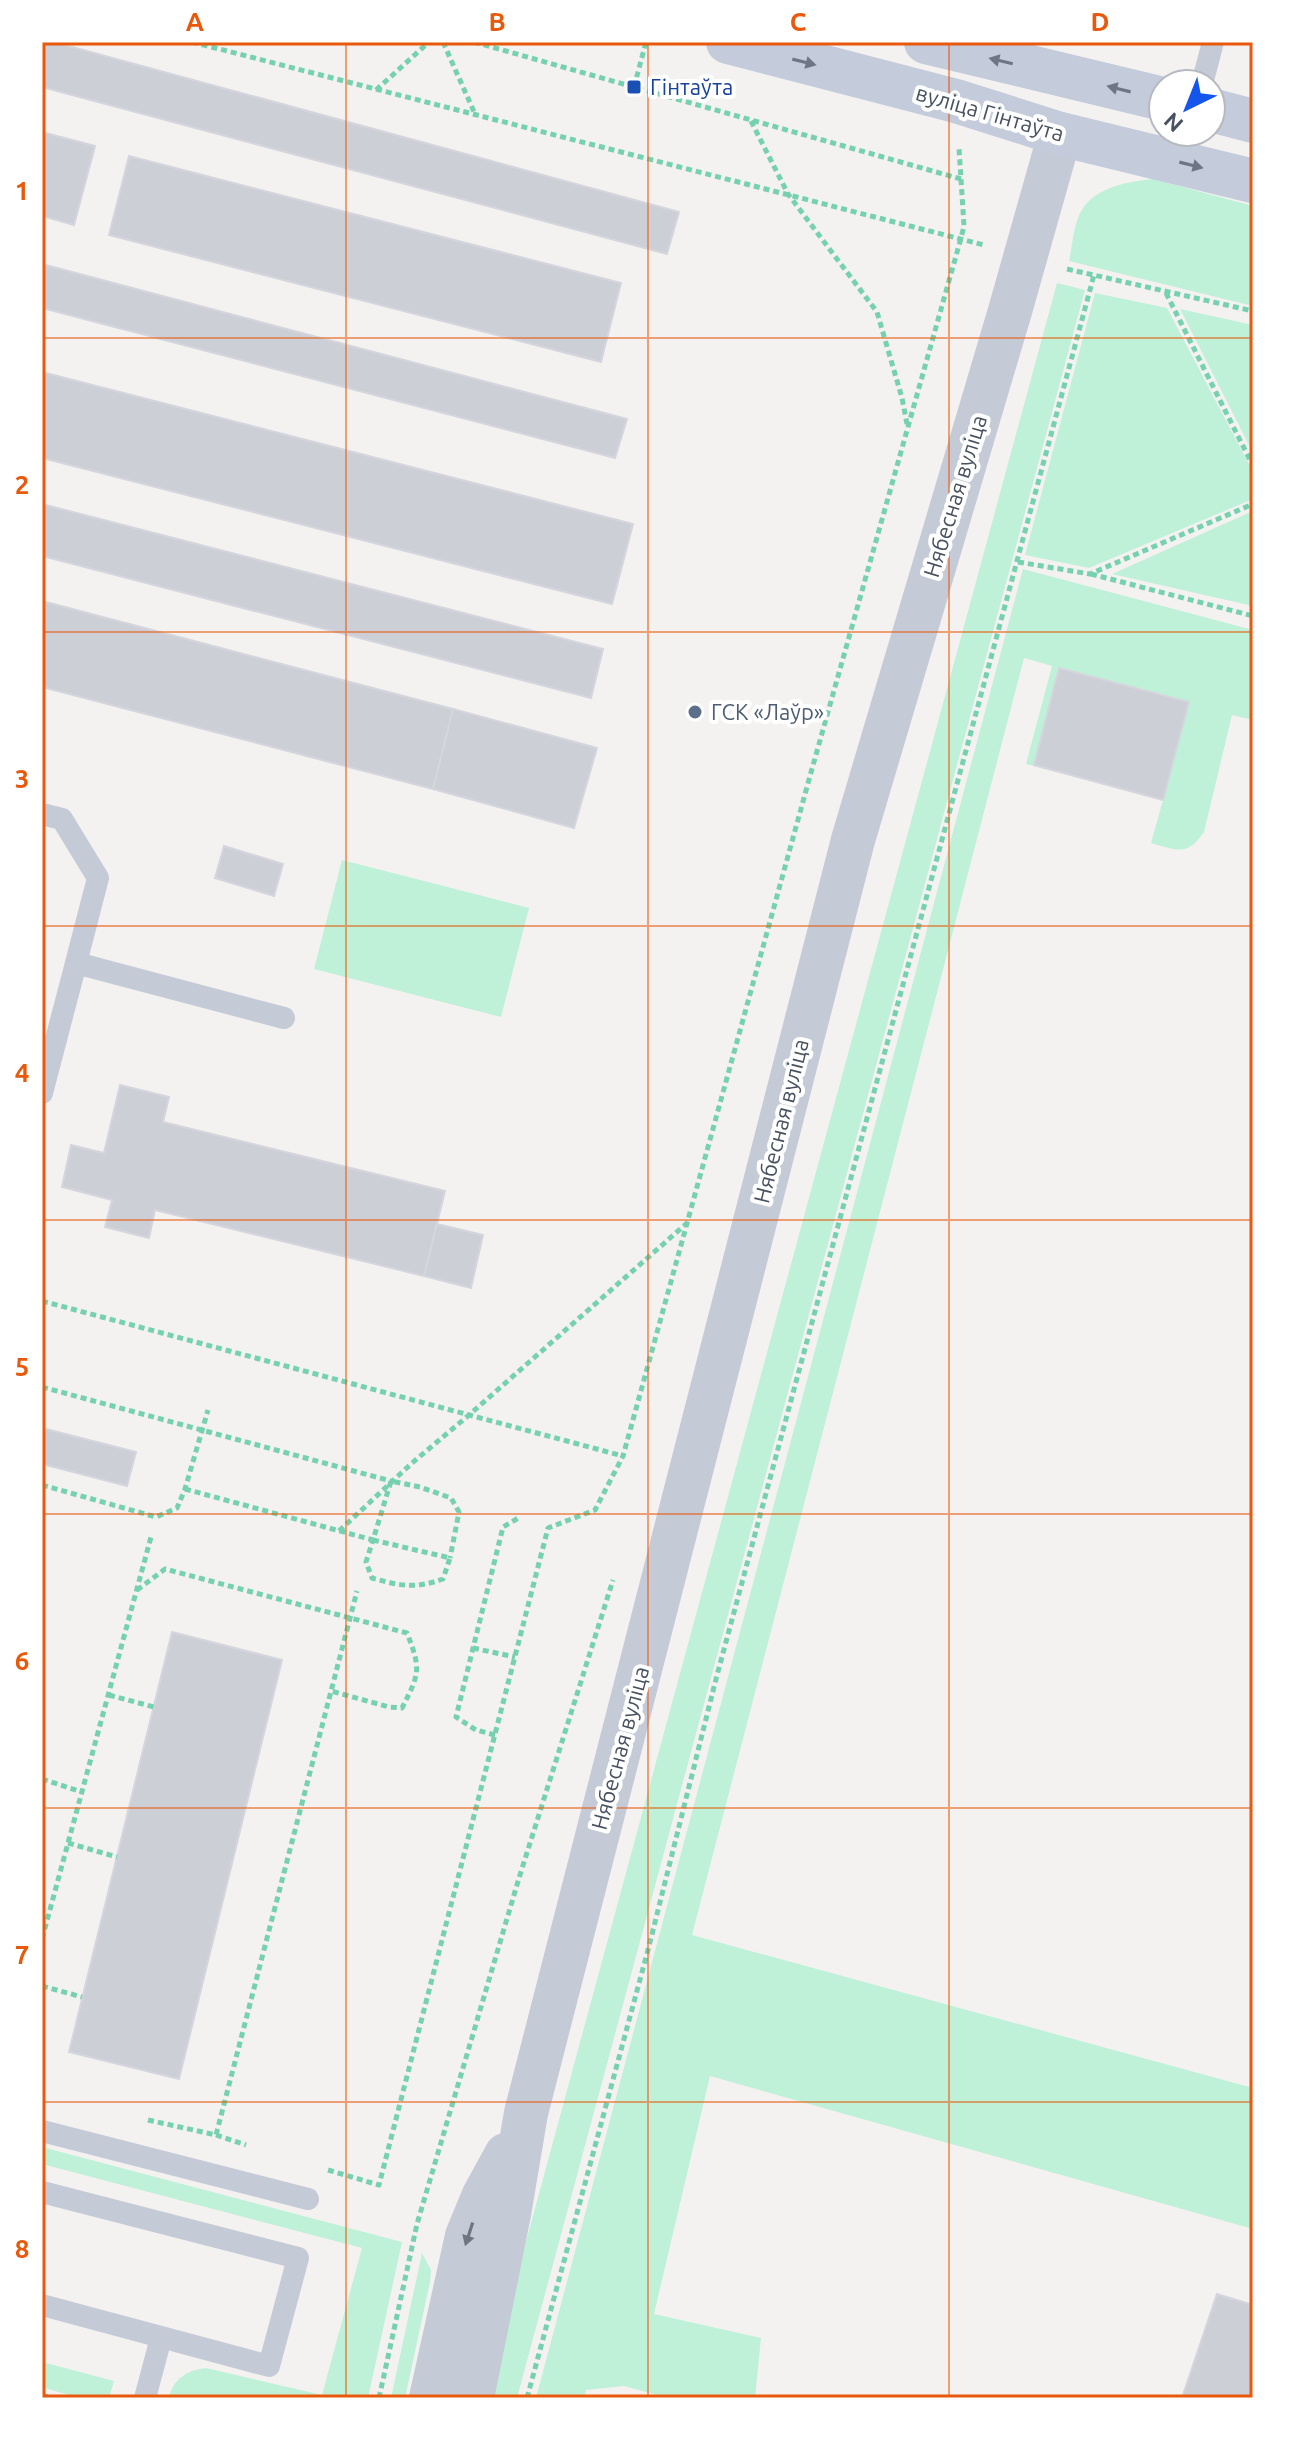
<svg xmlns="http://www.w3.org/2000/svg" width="1295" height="2440" font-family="Ubuntu,sans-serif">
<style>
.green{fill:#bff1d9}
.building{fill:#cdcfd7;stroke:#d5d6dd;stroke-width:2}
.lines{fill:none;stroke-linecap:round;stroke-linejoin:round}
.path{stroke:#76d1b0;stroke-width:5;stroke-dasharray:6 4;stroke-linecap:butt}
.service{stroke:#c5cbd6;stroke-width:22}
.minor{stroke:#c5cbd6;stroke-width:44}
.secondary{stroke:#c4cbda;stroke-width:44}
.oneway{fill:#6d7684}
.oneway2{fill:#6e7683}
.grid{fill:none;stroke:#e8590c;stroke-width:2;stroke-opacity:0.55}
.transit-dot{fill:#1a4fb4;stroke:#fff;stroke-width:3}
.service-dot{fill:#5c6f8a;stroke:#fff;stroke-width:3}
.labels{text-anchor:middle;stroke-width:8;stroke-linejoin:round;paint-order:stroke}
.transit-label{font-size:22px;fill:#164399;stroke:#fff;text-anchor:start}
.street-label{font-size:22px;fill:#48515f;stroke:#fff}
.service-label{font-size:22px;fill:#4e5e75;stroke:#fff;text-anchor:start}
.neatline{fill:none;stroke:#e8590c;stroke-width:3}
.grid-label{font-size:26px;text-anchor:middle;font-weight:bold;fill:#e8590c}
</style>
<rect width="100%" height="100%" fill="#f4f1f1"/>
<g class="green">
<path d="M1153,179l100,27v100l-184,-45c3,-14 4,-30 9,-43 11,-30 47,-36 75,-39z"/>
<polygon points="1057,283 1085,290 517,2398 488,2398 508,2308"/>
<polygon points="1095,293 1167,308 1253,472 1253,499 1089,568 1025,555"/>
<polygon points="1180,309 1253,325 1253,453"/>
<polygon points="1253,511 1253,606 1112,574"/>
<path d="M1023,569l230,61v90l-21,-5 -28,117c-17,25 -27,18 -53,11l12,-43 -137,-36 26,-98 -28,-8 -332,1277 561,153v141l-543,-153 -56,238 107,24 -6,60h-87l-44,-12 -38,4 -2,8h-48z"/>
<polygon points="342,860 529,908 501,1017 314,969"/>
<path d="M42,2147l360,95 -34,156h-199c4,-19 18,-28 37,-30l116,27 40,-147 -320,-84z"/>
<polygon points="422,2253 431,2270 430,2282 405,2398 391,2398"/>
<path d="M42,2362l72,19 -4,14c-21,9 -47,-2 -68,-8z"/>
</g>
<g class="building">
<polygon points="42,42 54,42 679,212 667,254 42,87"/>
<polygon points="42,132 95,146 74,225 42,216"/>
<polygon points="129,156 621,283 601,362 109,235"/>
<polygon points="42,264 627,419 615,458 42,308"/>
<polygon points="42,372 633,524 612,604 42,458"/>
<polygon points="42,504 603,649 591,698 42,556"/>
<polygon points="42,601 453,709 433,789 42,687"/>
<polygon points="1059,668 1189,702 1163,800 1034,765"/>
<polygon points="453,709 597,748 574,828 433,789"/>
<polygon points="224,846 283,864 274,896 215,878"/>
<polygon points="120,1085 169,1097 163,1122 445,1191 424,1276 155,1210 149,1238 105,1227 112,1200 62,1187 71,1145 104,1153"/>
<polygon points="437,1224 483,1235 471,1288 424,1276"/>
<polygon points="42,1428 136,1452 127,1486 42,1464"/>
<polygon points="172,1632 282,1660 179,2079 69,2052"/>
<polygon points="1217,2294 1253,2305 1253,2398 1182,2398"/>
</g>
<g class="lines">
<g class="path">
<polyline points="192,42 984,245"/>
<polyline points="443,42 475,114"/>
<polyline points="474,42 961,179"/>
<polyline points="634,87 646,42"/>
<polyline points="376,90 429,42"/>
<polyline points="751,121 788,194 877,312 902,398 907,424"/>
<polyline points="1067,269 1253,311"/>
<polyline points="1166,293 1253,466"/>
<polyline points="1018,562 1090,574 1253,504"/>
<polyline points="1091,574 1253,616"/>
<polyline points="42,1301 623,1456"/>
<polyline points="42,1387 391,1481"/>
<polyline points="42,1485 156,1517 177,1508 185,1489 208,1410"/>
<polyline points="185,1489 373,1540 391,1481 420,1487 451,1498 459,1512 450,1558"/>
<polyline points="339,1531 412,1463 469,1415 686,1224"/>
<path d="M373,1540l77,18 -7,21c-28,10 -42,7 -71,-1l-6,-16z"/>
<path d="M137,1590l28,-21 242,64c14,36 13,40 -5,75l-13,-1 -58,-16"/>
<polyline points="473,1648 515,1657"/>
<polyline points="109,1695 154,1707"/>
<polyline points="495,1735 476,1730 456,1717 503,1527 520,1517"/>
<polyline points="42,1779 82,1792"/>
<polyline points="68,1843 117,1857"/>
<polyline points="42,1939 151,1537"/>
<polyline points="42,1986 82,1997"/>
<polyline points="148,2120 216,2135 357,1591"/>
<polyline points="216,2135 246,2145"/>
<polyline points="328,2170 379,2185 548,1528 595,1510 623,1456 810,776 961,238 964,226 959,148"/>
<polyline points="42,2395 52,2398"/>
<polyline points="379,2398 417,2224 519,1878 613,1580"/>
<polyline points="527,2398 648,1950 716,1679 1094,275"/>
</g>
<g class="service">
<polyline points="1202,84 1213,42"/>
<polyline points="42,814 62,819 98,878 76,963"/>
<polyline points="42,1093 76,963 284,1018"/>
<polyline points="42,2131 308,2199"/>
<polyline points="42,2192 298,2258 269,2366 42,2305"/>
<polyline points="145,2398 161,2338"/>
</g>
<g class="minor">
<polyline points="431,2398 467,2236 484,2195 506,2155"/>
<polyline points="472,2398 509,2214 526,2113 853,840 1010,311 1060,134"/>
</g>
<g class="secondary">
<polyline points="728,42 956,101 1060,134 1253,181"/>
<polyline points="926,42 1163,99"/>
<polyline points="1211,110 1253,121"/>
</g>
</g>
<defs><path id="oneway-solid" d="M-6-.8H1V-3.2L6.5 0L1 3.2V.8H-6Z" transform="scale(2)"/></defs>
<g class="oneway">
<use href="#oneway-solid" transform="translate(1001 61) rotate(-167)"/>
<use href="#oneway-solid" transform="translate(804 62) rotate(14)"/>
<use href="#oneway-solid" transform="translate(1119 89) rotate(-166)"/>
<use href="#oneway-solid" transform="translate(1191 165) rotate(14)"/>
</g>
<use class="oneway2" href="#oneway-solid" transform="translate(469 2234) rotate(108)"/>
<path class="grid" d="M346,42v2356M648,42v2356M949,42v2356M42,338h1211M42,632h1211M42,926h1211M42,1220h1211M42,1514h1211M42,1808h1211M42,2102h1211"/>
<rect class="transit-dot" x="626" y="79" width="16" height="16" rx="4"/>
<circle class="service-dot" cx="695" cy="712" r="8"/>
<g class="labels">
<g class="transit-label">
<text x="650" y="95">Гінтаўта</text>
</g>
<g class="street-label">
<text transform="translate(990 113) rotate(16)" y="8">вуліца Гінтаўта</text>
<text transform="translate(955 496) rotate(-73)" y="8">Нябесная вуліца</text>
<text transform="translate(781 1121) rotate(-76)" y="8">Нябесная вуліца</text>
<text transform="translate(620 1748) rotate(-75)" y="8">Нябесная вуліца</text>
</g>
<g class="service-label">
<text x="711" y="720">ГСК «Лаўр»</text>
</g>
</g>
<rect width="1295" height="2440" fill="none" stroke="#ffffff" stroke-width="88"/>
<g transform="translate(1187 108) rotate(223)"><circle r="38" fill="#ffffff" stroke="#b6b9bf" stroke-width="2"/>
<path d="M0-6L14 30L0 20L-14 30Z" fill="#1455eb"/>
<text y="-12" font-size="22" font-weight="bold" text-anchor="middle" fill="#48515f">N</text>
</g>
<rect x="44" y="44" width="1207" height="2352" class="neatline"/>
<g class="grid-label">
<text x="195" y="31">A</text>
<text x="497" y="31">B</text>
<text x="798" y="31">C</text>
<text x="1100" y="31">D</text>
<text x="22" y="200">1</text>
<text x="22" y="494">2</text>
<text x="22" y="788">3</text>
<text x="22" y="1082">4</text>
<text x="22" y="1376">5</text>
<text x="22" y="1670">6</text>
<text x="22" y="1964">7</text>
<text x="22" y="2258">8</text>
</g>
</svg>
